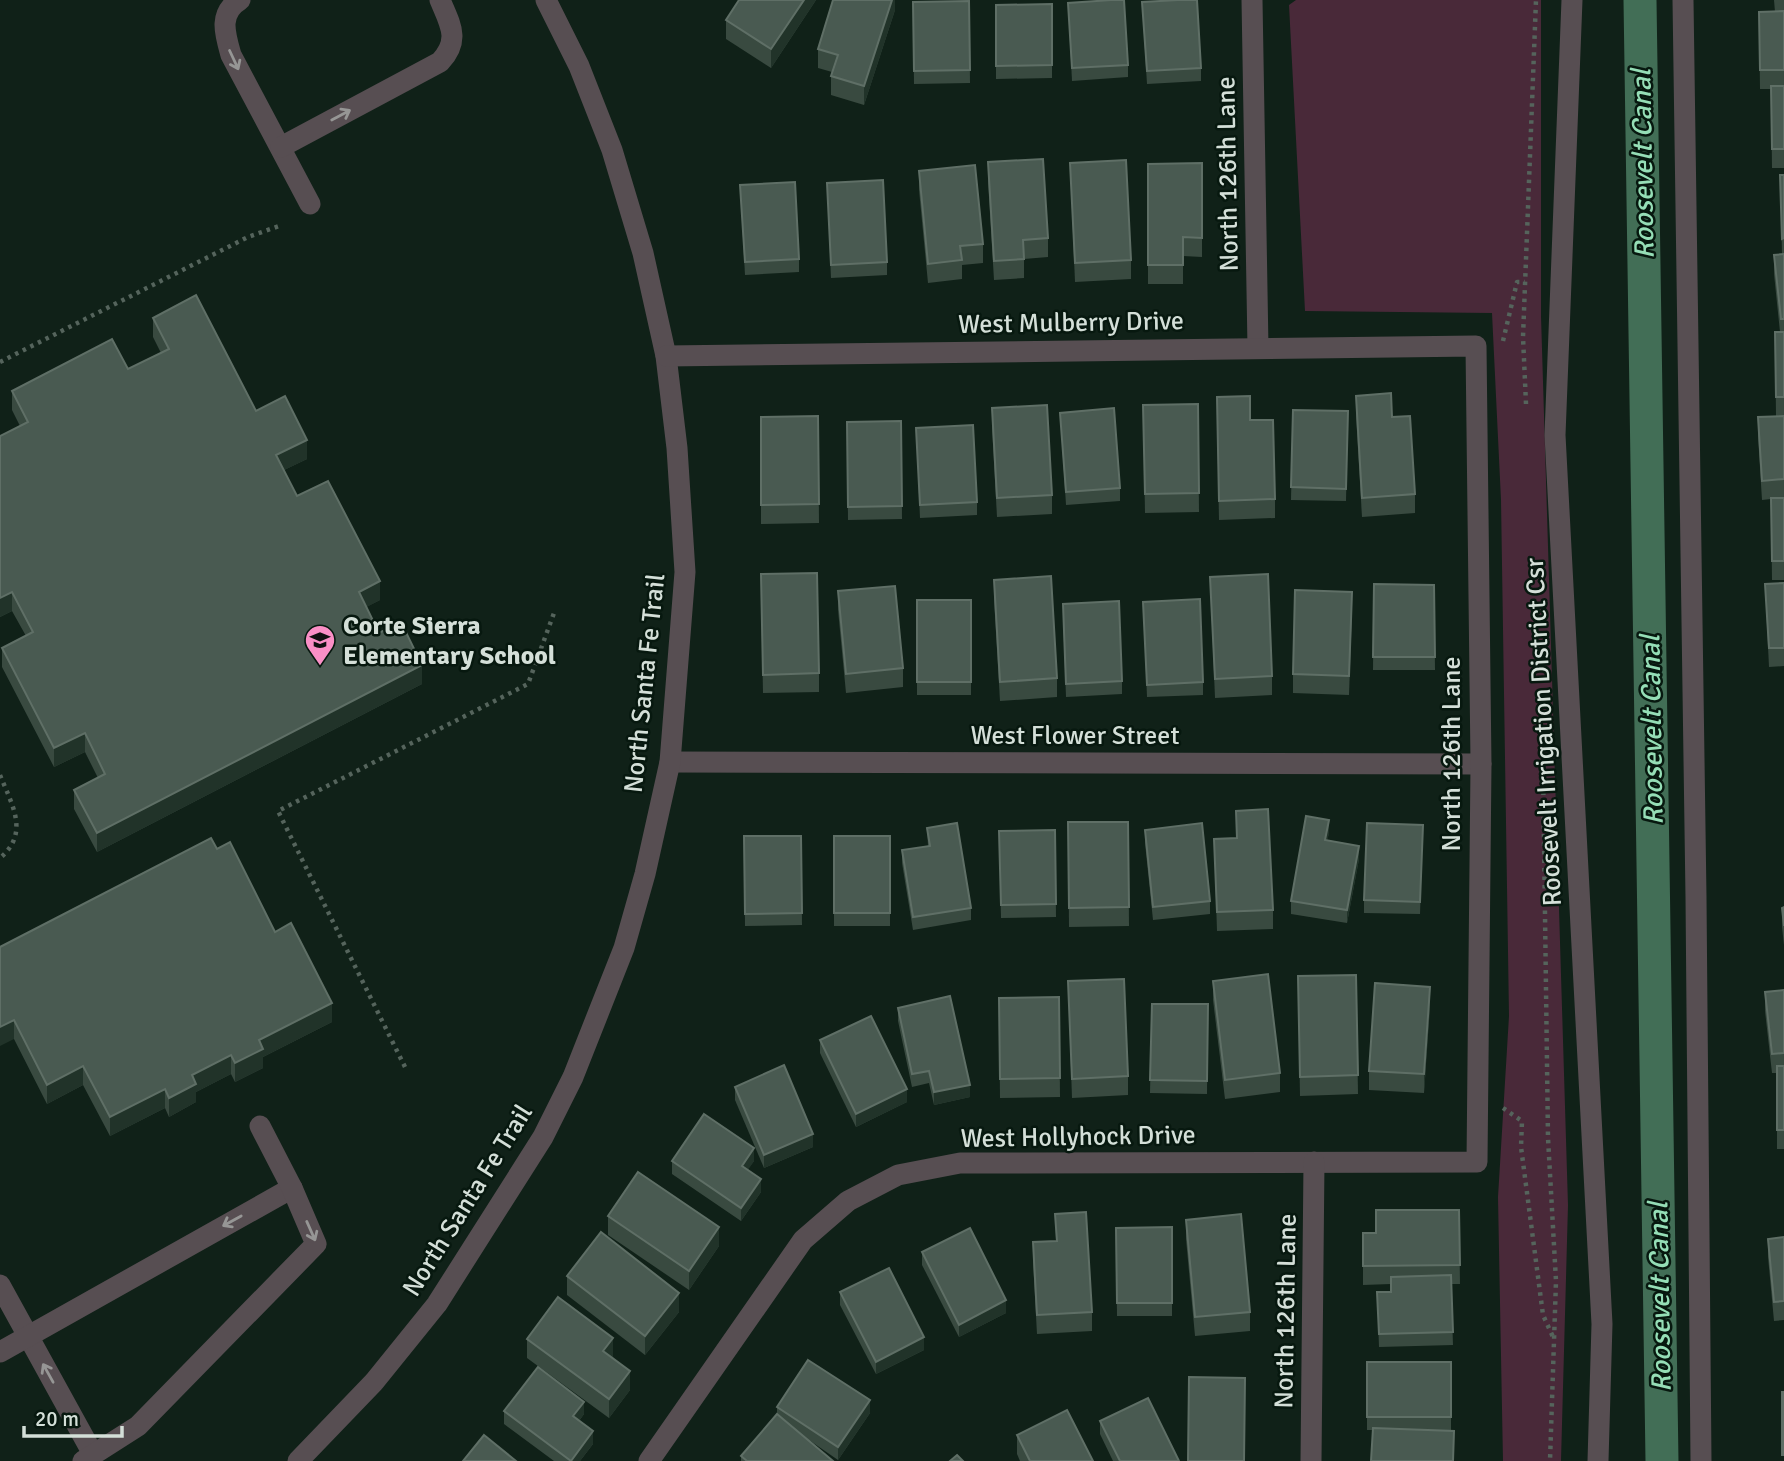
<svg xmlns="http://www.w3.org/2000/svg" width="1784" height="1461" font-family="Signika,sans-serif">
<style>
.green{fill:#492939}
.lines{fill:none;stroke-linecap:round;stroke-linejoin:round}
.canal{stroke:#426e56;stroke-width:33}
.path{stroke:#55645c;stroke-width:4.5;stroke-dasharray:3.5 5;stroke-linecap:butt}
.minor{stroke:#574e52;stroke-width:21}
.wall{fill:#394a40}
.shaded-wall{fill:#213329}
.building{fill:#495a51;stroke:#5f6f66;stroke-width:2}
.oneway{stroke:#969695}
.labels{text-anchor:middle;stroke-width:5;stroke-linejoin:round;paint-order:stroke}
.street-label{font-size:26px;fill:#d4dfd8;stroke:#07180f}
.poi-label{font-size:26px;font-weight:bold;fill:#d4dfd8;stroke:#07180f;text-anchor:start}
.water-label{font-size:28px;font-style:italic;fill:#95deb6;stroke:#07180f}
</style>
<rect width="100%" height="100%" fill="#102118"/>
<polygon class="green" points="1296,0 1541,0 1541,316 1568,1205 1561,1461 1503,1461 1498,1197 1509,1016 1501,500 1492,313 1305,311 1289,5"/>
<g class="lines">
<polyline class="canal" points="1640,0 1662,1461"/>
<g class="path">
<polyline points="1503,341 1517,282 1525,282"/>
<polyline points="0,362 248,237 279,226"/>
<polyline points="1526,404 1523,337 1536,0"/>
<polyline points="1543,766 1548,1138 1556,1281 1550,1461"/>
<path d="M0,775c12,30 30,58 0,83"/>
<polyline points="405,1067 278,811 528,684 554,613"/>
<polyline points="1503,1108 1522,1121 1521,1147 1543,1315 1553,1337"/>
</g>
<g class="minor">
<path d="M240,0c-22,13 -15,34 -9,55l79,149"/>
<polyline points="1252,0 1258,348"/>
<polyline points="1572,0 1555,435 1602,1324 1598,1461"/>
<polyline points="1683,0 1696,897 1701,1461"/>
<path d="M281,147l159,-85c21,-22 10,-38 0,-62"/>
<polyline points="670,762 1481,764"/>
<polyline points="0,1285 93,1454"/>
<polyline points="0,1352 292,1188"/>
<polyline points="83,1461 138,1426 316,1244 292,1188 260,1126"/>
<polyline points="298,1461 374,1382 437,1304 543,1137 573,1077 624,948 645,874 670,762 685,572 677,448 666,356 643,253 612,150 579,66 546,0"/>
<polyline points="649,1461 803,1240 848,1201 898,1175 960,1163 1477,1162 1481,764 1476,346 666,356"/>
<polyline points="1311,1461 1314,1162"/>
</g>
</g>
<g class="wall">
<polygon points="739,0 816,0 771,68 726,39 726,20"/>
<polygon points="895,0 895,10 864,105 831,95 831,76 832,72 818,68 818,49"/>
<polygon points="1774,0 1784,0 1784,168 1772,168 1771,89 1760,89 1759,12 1775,12"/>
<polygon points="969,1 970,83 914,84 913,2"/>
<polygon points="1142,2 1201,68 1201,81 1147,84"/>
<polygon points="1068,3 1128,65 1128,77 1072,81"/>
<polygon points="1052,4 1052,78 996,79 996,5"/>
<polygon points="988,162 1048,238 1048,257 1024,259 1024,278 994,280 988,181"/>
<polygon points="1070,163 1131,260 1131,279 1075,282"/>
<polygon points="1202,163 1202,257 1183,256 1183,284 1148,284 1148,164"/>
<polygon points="919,171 983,244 983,263 962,265 962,279 928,283 919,190"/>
<polygon points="1780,175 1784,175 1784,415 1776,416 1775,332 1780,332 1774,274 1774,255 1782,254"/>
<polygon points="827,183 887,262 887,275 831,278"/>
<polygon points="740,185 799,259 799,272 745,275"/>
<polygon points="153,318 307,459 284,470 297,496 380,600 366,607 379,633 422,684 97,852 74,809 74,790 98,778 85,752 54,767 2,667 2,648 26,636 12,611 0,617 0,436 20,426 12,410 12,391 128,369 161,353 153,337"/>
<polygon points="1356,396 1392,417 1415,494 1415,513 1362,517 1356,415"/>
<polygon points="1198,404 1199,512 1145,513 1143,405"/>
<polygon points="992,408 1052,495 1052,514 997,517 992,427"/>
<polygon points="1293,410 1348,411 1346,501 1291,500"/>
<polygon points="1060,413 1120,488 1120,501 1066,505"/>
<polygon points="818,416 819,523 761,524 761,417"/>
<polygon points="1217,416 1250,420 1275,499 1275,518 1219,520"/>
<polygon points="1784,416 1784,580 1772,580 1771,499 1762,500 1758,436 1758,417"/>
<polygon points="901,421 902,519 848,520 847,422"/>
<polygon points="916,428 977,502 977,515 920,518"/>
<polygon points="1210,577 1272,676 1272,695 1215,698"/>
<polygon points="994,580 1057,678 1057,697 1000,701 994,599"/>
<polygon points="1784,583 1784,666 1769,667 1765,584"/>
<polygon points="1374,584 1434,585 1435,670 1373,670"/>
<polygon points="838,591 903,668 903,687 846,693 838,610"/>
<polygon points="761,593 819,673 819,692 763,693"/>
<rect x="917" y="600" width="54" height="95"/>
<polygon points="1143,602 1203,682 1203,695 1147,697"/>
<polygon points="1352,611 1349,695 1293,693 1293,674"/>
<polygon points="1063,617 1122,681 1122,694 1066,697"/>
<polygon points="1236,811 1273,910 1273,929 1217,931 1214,839 1236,838"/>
<polygon points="1068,822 1128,822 1129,926 1069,927"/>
<polygon points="1423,825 1420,914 1364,913 1364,900"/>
<polygon points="927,828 971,908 971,920 913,930 902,863 902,850 928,846"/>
<polygon points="1055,830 1056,917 1001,918 999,831"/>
<polygon points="1145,830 1210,901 1210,914 1153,920 1145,843"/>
<polygon points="1329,833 1327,840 1359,859 1347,923 1291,914 1291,901"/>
<polygon points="744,836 801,836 802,925 745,926"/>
<rect x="834" y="836" width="56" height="90"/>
<polygon points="217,849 275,932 332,1022 263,1057 263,1068 235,1082 231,1074 196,1092 196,1102 169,1117 165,1108 110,1136 83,1085 47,1104 14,1039 0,947"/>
<polygon points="1784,907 1784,945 1782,927 1782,908"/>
<polygon points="1356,975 1358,1094 1300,1096 1298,976"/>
<polygon points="1068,981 1128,1076 1128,1095 1072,1098"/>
<polygon points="1213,981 1280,1073 1280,1092 1225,1099 1213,1000"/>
<polygon points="1784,990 1784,1149 1777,1149 1777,1073 1772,1073 1765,1011 1765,992"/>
<polygon points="1059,997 1060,1097 1000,1098 999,998"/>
<polygon points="1152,1004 1208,1004 1207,1094 1150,1093"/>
<polygon points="1430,1006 1424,1093 1369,1090 1369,1071"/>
<polygon points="898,1008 970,1097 934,1105 929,1083 912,1087 898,1021"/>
<polygon points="820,1040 907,1102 856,1127 820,1053"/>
<polygon points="735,1087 813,1147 764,1168 735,1100"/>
<polygon points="672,1161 754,1161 747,1170 761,1192 741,1221 672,1174"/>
<polygon points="1459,1210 1460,1284 1451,1284 1453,1345 1379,1347 1377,1292 1391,1292 1391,1284 1363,1285 1363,1233 1376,1233"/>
<polygon points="1055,1214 1092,1312 1092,1331 1037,1334 1033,1261 1033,1242 1056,1241"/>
<polygon points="608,1216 719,1246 689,1290 608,1235"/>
<polygon points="1186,1220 1250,1312 1250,1331 1195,1336 1186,1239"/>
<polygon points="1172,1227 1172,1316 1117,1316 1116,1228"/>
<polygon points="1784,1237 1784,1320 1774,1321 1768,1257 1768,1239"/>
<polygon points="922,1252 1006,1313 959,1337 922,1265"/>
<polygon points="567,1276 679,1312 645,1355 567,1295"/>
<polygon points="840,1292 924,1350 876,1374 840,1305"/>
<polygon points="527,1339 613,1357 630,1390 609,1418 527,1358"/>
<rect x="1367" y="1362" width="84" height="68"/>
<polygon points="777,1407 870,1413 838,1460 809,1440 833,1461 741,1461 741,1456 777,1414"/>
<polygon points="504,1411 584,1414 579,1421 593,1444 580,1461 554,1461 504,1424"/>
<polygon points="1100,1421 1179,1461 1113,1461 1100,1434"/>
<polygon points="1017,1435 1093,1461 1020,1461 1017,1454"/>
</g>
<g class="shaded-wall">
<polygon points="804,0 816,0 771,68 771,49"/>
<polygon points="892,0 895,0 895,10 864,105 864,86"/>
<polygon points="307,440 307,459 276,474 276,455"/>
<polygon points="380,581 380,600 359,611 359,592"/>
<polygon points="12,592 12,611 0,617 0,598"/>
<polygon points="422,665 422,684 97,852 97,833"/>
<polygon points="85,733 85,752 54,767 54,748"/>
<polygon points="1329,820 1329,833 1325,853 1325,840"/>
<polygon points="1359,846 1359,859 1347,923 1347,910"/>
<polygon points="1430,987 1430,1006 1424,1093 1424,1074"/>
<polygon points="332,1003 332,1022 263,1057 263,1068 235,1082 235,1063 259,1040"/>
<polygon points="14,1020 14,1039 0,1046 0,1027"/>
<polygon points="231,1055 231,1074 196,1092 196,1102 169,1117 169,1098 192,1075"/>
<polygon points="83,1066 83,1085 47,1104 47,1085"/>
<polygon points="970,1085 970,1097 934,1105 934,1092"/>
<polygon points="165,1089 165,1108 110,1136 110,1117"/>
<polygon points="907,1089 907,1102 856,1127 856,1114"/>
<polygon points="813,1134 813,1147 764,1168 764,1155"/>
<polygon points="754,1148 754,1161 742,1179 742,1166"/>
<polygon points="761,1179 761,1192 741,1221 741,1208"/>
<polygon points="719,1227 719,1246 689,1290 689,1271"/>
<polygon points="679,1293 679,1312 645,1355 645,1336"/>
<polygon points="1006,1300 1006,1313 959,1337 959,1325"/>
<polygon points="924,1337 924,1350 876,1374 876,1362"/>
<polygon points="613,1338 613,1357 603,1370 603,1351"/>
<polygon points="630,1371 630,1390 609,1418 609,1399"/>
<polygon points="870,1400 870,1413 838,1460 838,1447"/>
<polygon points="584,1402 584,1414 573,1429 573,1416"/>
<polygon points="593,1431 593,1444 580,1461 571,1461"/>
</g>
<g class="building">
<polygon points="739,0 804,0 771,49 726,20"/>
<polygon points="833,0 892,0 864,86 831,76 838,55 818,49"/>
<polygon points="1111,0 1124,0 1128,65 1072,68 1068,3"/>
<polygon points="1178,0 1197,0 1201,68 1147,71 1142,2"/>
<polygon points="969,1 970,70 914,71 913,2"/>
<polygon points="1052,4 1052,65 996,66 996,5"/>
<polygon points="1784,11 1784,70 1760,70 1759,12"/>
<polygon points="1771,86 1784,86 1784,149 1772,149"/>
<polygon points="1043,159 1048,238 1023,240 1024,259 994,261 988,162"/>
<polygon points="1126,160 1131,260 1075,263 1070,163"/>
<polygon points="1202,163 1202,238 1183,237 1183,265 1148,265 1148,164"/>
<polygon points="975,165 983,244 960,246 962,260 928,264 919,171"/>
<polygon points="1780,175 1784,175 1784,238 1782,239"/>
<polygon points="883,180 887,262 831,265 827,183"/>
<polygon points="795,182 799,259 745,262 740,185"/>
<polygon points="1784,254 1784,319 1781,319 1774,255"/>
<polygon points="196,295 256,411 285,396 307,440 276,455 297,496 328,481 380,581 359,592 379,633 401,622 422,665 97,833 74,790 105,774 85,733 54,748 2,648 33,632 12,592 0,598 0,436 28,422 12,391 112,339 128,369 169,349 153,318"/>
<polygon points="1775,332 1784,332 1784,397 1776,397"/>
<polygon points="1391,393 1392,417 1410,416 1415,494 1362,498 1356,396"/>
<polygon points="1250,396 1250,420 1273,420 1275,499 1219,501 1217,397"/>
<polygon points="1198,404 1199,493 1145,494 1143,405"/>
<polygon points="1047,405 1052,495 997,498 992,408"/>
<polygon points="1114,408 1120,488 1066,492 1060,413"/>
<polygon points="1293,410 1348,411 1346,489 1291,487"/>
<polygon points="818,416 819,504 761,505 761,417"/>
<polygon points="1784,416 1784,479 1762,481 1758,417"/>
<polygon points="901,421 902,506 848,507 847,422"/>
<polygon points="973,425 977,502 920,505 916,428"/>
<polygon points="1771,498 1784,498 1784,561 1772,561"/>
<polygon points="817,573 819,673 763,675 761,574"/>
<polygon points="1268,574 1272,676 1215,679 1210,577"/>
<polygon points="1051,576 1057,678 1000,682 994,580"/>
<polygon points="1784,583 1784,648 1769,648 1765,584"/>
<polygon points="1374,584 1434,585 1435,657 1373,657"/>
<polygon points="895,586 903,668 846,674 838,591"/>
<polygon points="1295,590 1352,592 1349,676 1293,674"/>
<polygon points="1200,599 1203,682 1147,685 1143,602"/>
<rect x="917" y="600" width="54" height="82"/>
<polygon points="1119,601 1122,681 1066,684 1063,604"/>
<polygon points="1268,809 1273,910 1217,912 1214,839 1237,838 1236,811"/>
<polygon points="1306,816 1329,820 1325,840 1359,846 1347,910 1291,901"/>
<polygon points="1068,822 1128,822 1129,907 1069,908"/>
<polygon points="957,823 971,908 913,917 902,850 930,846 927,828"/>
<polygon points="1202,823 1210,901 1153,907 1145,830"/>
<polygon points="1367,823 1423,825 1420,902 1364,900"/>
<polygon points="1055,830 1056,904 1001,905 999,831"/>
<polygon points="744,836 801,836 802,913 745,914"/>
<rect x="834" y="836" width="56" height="77"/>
<polygon points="211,838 217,849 230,842 275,932 291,923 332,1003 259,1040 263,1049 235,1063 231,1055 192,1075 196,1084 169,1098 165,1089 110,1117 83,1066 47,1085 14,1020 0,1027 0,947"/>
<polygon points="1784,907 1784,926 1782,908"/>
<polygon points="1268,974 1280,1073 1225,1080 1213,981"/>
<polygon points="1356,975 1358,1075 1300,1077 1298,976"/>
<polygon points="1124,979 1128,1076 1072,1079 1068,981"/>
<polygon points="1375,983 1430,987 1424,1074 1369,1071"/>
<polygon points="1784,990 1784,1053 1772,1054 1765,992"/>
<polygon points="950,996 970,1085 934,1092 929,1071 912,1074 898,1008"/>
<polygon points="1059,997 1060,1078 1000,1079 999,998"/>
<polygon points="1152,1004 1208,1004 1207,1081 1150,1080"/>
<polygon points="871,1016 907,1089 856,1114 820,1040"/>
<polygon points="784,1065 813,1134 764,1155 735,1087"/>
<rect x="1777" y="1066" width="7" height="64"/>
<polygon points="704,1114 754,1148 742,1166 761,1179 741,1208 672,1161"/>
<polygon points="638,1172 719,1227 689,1271 608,1216"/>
<polygon points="1376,1210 1459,1210 1460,1265 1363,1266 1363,1233 1376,1233"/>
<polygon points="1086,1212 1092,1312 1037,1315 1033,1242 1057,1241 1055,1214"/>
<polygon points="1241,1214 1250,1312 1195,1317 1186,1220"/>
<polygon points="1172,1227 1172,1303 1117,1303 1116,1228"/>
<polygon points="970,1228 1006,1300 959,1325 922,1252"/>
<polygon points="601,1232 679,1293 645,1336 567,1276"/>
<polygon points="1784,1237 1784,1301 1774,1302 1768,1239"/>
<polygon points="889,1268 924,1337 876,1362 840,1292"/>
<polygon points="1451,1275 1453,1332 1379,1334 1377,1292 1391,1292 1391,1277"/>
<polygon points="558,1297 613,1338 603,1351 630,1371 609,1399 527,1339"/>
<polygon points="808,1360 870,1400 838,1447 777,1407"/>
<rect x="1367" y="1362" width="84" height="55"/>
<polygon points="538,1367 584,1402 573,1416 593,1431 571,1461 504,1411"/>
<polygon points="1189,1377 1245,1378 1244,1461 1188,1461"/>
<rect x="1782" y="1392" width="2" height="63"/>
<polygon points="1148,1398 1179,1461 1120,1461 1100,1421"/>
<polygon points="1067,1410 1093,1461 1030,1461 1017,1435"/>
<polygon points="777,1414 833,1461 747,1461 741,1456"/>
<polygon points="1373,1428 1454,1431 1453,1461 1371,1461"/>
<polygon points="484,1435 516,1461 463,1461"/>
<polygon points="957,1455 963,1461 950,1461"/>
</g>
<defs><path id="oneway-shaft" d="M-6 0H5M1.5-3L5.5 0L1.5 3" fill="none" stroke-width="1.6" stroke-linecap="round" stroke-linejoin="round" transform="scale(1.75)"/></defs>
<g class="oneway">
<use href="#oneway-shaft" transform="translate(234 60) rotate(65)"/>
<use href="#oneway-shaft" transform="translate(341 115) rotate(-28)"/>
<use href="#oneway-shaft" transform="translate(232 1221) rotate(151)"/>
<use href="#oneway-shaft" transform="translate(311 1231) rotate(66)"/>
<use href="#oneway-shaft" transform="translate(48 1373) rotate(-119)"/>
</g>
<defs>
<g id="school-pin" transform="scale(1.575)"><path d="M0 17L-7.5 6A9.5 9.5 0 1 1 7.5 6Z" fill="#fa8fc6" stroke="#07180f"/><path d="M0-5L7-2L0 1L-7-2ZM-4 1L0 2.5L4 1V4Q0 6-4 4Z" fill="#111"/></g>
</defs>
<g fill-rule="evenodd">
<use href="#school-pin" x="320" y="640"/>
</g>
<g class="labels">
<g class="street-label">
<text transform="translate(1227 174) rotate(-91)" y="9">North 126th Lane</text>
<text transform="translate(1071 322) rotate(-1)" y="9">West Mulberry Drive</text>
<text transform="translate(644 683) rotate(-84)" y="9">North Santa Fe Trail</text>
<text transform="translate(1543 732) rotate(-93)" y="9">Roosevelt Irrigation District Csr</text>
<text x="1075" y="744">West Flower Street</text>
<text transform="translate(1451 754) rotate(-90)" y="9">North 126th Lane</text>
<text transform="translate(1078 1136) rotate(-1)" y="9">West Hollyhock Drive</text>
<text transform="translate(467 1200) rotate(-58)" y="9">North Santa Fe Trail</text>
<text transform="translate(1285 1311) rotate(-89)" y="9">North 126th Lane</text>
</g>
<g class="poi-label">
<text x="343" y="634">Corte Sierra<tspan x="343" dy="30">Elementary School</tspan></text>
</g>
<g class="water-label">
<text transform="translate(1642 164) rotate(-91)" y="10">Roosevelt Canal</text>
<text transform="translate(1651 730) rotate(-91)" y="10">Roosevelt Canal</text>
<text transform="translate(1659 1297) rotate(-91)" y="10">Roosevelt Canal</text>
</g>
</g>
<path d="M24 1426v10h98v-10" fill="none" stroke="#d4dfd8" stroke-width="3.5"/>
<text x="35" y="1426" font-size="21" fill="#d4dfd8" stroke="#07180f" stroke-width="5" paint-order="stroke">20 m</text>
</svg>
